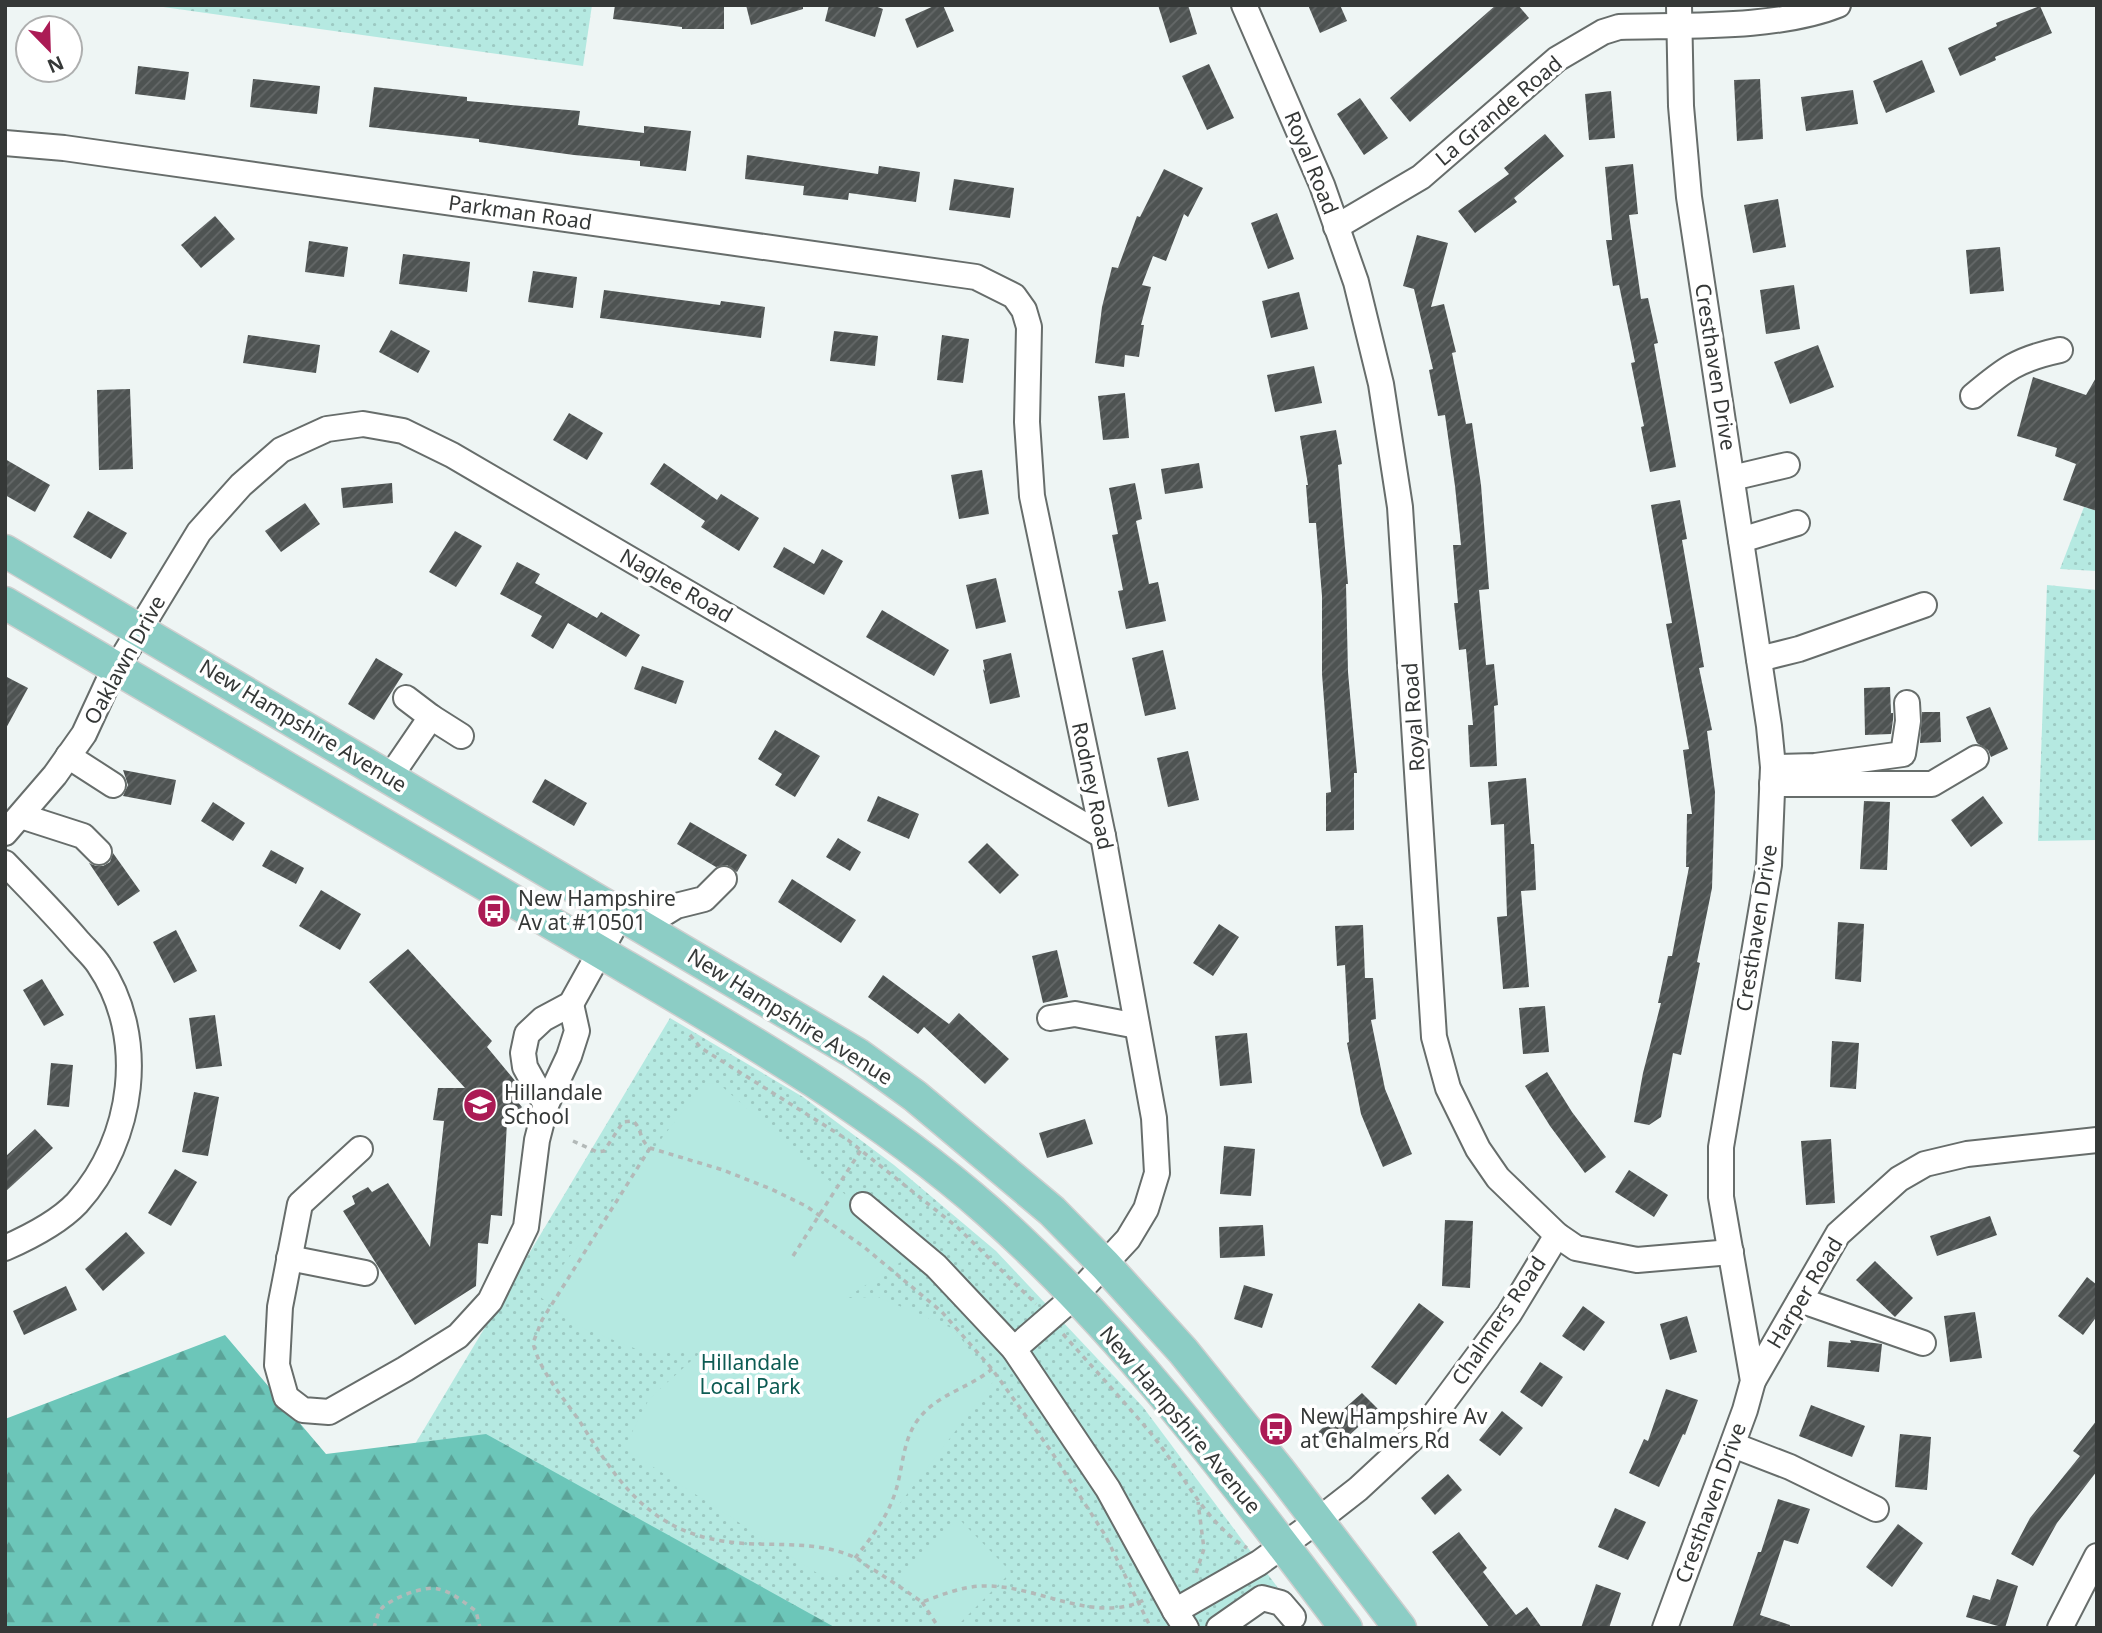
<svg xmlns="http://www.w3.org/2000/svg" width="2102" height="1633" font-family="'Noto Sans',sans-serif">
<style>
.grass{fill:url(#grass-dots)}
.forest{fill:url(#forest-firs)}
.garden{fill:#b5e9e1}
.building{fill:url(#building-hatch)}
.lines{fill:none;stroke-linecap:round;stroke-linejoin:round}
.minor-casing{stroke:#676d6b;stroke-width:28}
.major-casing{stroke:#cfcfcf;stroke-width:35}
.path{stroke:#b3b9b8;stroke-width:3.5;stroke-dasharray:5 5;stroke-linecap:butt}
.minor{stroke:#fff;stroke-width:24}
.major{stroke:#8ccdc5;stroke-width:32}
.labels{text-anchor:middle;stroke-width:7;stroke-linejoin:round;paint-order:stroke}
.street-label{font-size:21px;fill:#353837;stroke:#fff}
.poi-label{font-size:21px;fill:#353837;stroke:#fff;text-anchor:start}
.park-label{font-size:21px;fill:#0d5b53;stroke:#fff}
</style>
<defs>
<pattern id="grass-dots" width="8" height="8" patternUnits="userSpaceOnUse" patternTransform="scale(1.75)"><rect width="8" height="8" fill="#b5e9e1"/><path d="M2 2h.1M6 6h.1" fill="none" stroke="#9cc9c2" stroke-width="1.8" stroke-linecap="round"/></pattern>
<pattern id="forest-firs" width="22" height="20" patternUnits="userSpaceOnUse" patternTransform="scale(1.75)"><rect width="22" height="20" fill="#6cc6b9"/><path d="M5 1l3.5 6h-7zM16 11l3.5 6h-7z" fill="#5aa297"/></pattern>
<pattern id="building-hatch" width="6" height="6" patternUnits="userSpaceOnUse" patternTransform="scale(1.75)"><rect width="6" height="6" fill="#4e5352"/><path d="M-1 1l2-2M0 6l6-6M5 7l2-2" fill="none" stroke="#656969"/></pattern>
</defs>
<rect width="100%" height="100%" fill="#eef5f4"/>
<g class="grass">
<polygon points="149,5 592,5 583,66"/>
<polygon points="2084,507 2097,511 2097,571 2060,569"/>
<polygon points="2047,585 2097,590 2097,840 2038,841"/>
<polygon points="670,1018 803,1097 894,1165 996,1251 1143,1407 1281,1592 1231,1628 305,1628"/>
</g>
<polygon class="forest" points="225,1335 326,1454 486,1434 836,1628 5,1628 5,1419"/>
<g class="garden">
<polygon points="718,1083 913,1254 846,1298 878,1297 954,1329 993,1382 845,1575 823,1577 624,1448 649,1399 701,1352 644,1352 578,1326 539,1296 704,1084"/>
<polygon points="961,1521 1011,1572 955,1628 944,1628 899,1583"/>
</g>
<g class="building">
<polygon points="615,5 724,5 724,29 682,29 682,27 613,19"/>
<polygon points="746,5 803,5 803,9 751,25"/>
<polygon points="829,5 872,5 883,9 875,37 825,21"/>
<polygon points="936,5 943,5 954,31 917,48 905,19"/>
<polygon points="1158,5 1188,5 1197,34 1170,43"/>
<polygon points="1308,5 1340,5 1347,21 1320,33"/>
<polygon points="1496,5 1518,5 1529,18 1410,122 1390,98"/>
<polygon points="2040,6 2052,33 1995,57 1996,60 1960,76 1948,48 1997,26 1996,23"/>
<polygon points="1922,60 1935,92 1886,113 1873,81"/>
<polygon points="1209,64 1234,118 1207,130 1182,76"/>
<polygon points="138,66 189,72 185,100 135,94"/>
<polygon points="253,79 320,86 317,114 250,107"/>
<polygon points="1760,79 1763,139 1737,141 1734,80"/>
<polygon points="374,87 467,97 467,101 580,111 578,125 644,133 644,126 691,131 686,171 640,166 640,161 574,155 479,142 479,139 369,127"/>
<polygon points="1853,90 1858,124 1806,131 1801,97"/>
<polygon points="1611,91 1615,138 1589,140 1585,94"/>
<polygon points="1360,98 1388,138 1364,155 1337,114"/>
<polygon points="1545,134 1564,156 1514,198 1517,202 1475,233 1458,211 1509,174 1504,168"/>
<polygon points="747,155 878,174 879,166 920,172 916,202 849,193 848,200 803,195 804,186 745,179"/>
<polygon points="1633,164 1638,214 1629,215 1641,299 1648,298 1658,343 1654,344 1676,467 1650,472 1641,427 1644,426 1631,363 1635,362 1619,285 1613,286 1606,240 1612,240 1605,167"/>
<polygon points="1164,169 1203,188 1188,217 1184,214 1166,261 1153,256 1142,285 1151,287 1141,325 1144,325 1139,357 1125,355 1124,367 1095,363 1102,307 1112,267 1118,268 1137,216 1140,217"/>
<polygon points="954,179 1014,188 1010,218 949,210"/>
<polygon points="1778,199 1786,247 1753,253 1744,205"/>
<polygon points="1277,213 1294,259 1268,269 1251,223"/>
<polygon points="215,216 235,239 201,268 181,245"/>
<polygon points="1417,235 1448,243 1431,307 1444,304 1456,352 1452,353 1466,424 1472,423 1481,485 1489,589 1479,590 1486,665 1494,664 1498,705 1494,706 1497,766 1470,767 1468,725 1473,725 1466,649 1459,650 1454,603 1458,603 1453,545 1461,545 1455,486 1445,415 1438,416 1429,370 1433,369 1414,289 1403,286"/>
<polygon points="309,241 348,247 344,277 305,272"/>
<polygon points="2000,247 2004,291 1970,294 1966,250"/>
<polygon points="403,254 470,262 467,292 399,284"/>
<polygon points="533,271 577,277 573,308 528,302"/>
<polygon points="1794,285 1800,329 1766,334 1760,290"/>
<polygon points="604,290 720,305 721,301 765,307 761,338 600,318"/>
<polygon points="1299,292 1308,329 1271,338 1262,301"/>
<polygon points="391,330 430,351 418,373 379,352"/>
<polygon points="834,331 878,336 875,366 830,361"/>
<polygon points="248,335 320,345 316,373 243,363"/>
<polygon points="942,335 969,339 963,383 937,380"/>
<polygon points="1818,345 1834,387 1790,404 1774,362"/>
<polygon points="1314,366 1322,403 1275,412 1267,375"/>
<polygon points="2097,376 2097,511 2063,500 2076,464 2055,456 2057,448 2017,436 2033,377 2086,395"/>
<polygon points="130,389 133,469 99,470 97,390"/>
<polygon points="1125,393 1129,438 1103,440 1098,396"/>
<polygon points="569,413 603,433 587,460 553,440"/>
<polygon points="1336,430 1342,464 1338,465 1348,584 1346,584 1348,672 1357,773 1354,773 1354,830 1326,831 1326,793 1331,792 1322,674 1322,596 1316,523 1309,523 1306,485 1308,485 1300,436"/>
<polygon points="5,459 50,485 35,512 5,495"/>
<polygon points="664,463 717,500 721,494 759,518 739,551 701,527 705,521 650,484"/>
<polygon points="1199,463 1203,488 1165,494 1161,469"/>
<polygon points="982,470 989,514 959,519 951,475"/>
<polygon points="392,483 393,503 343,508 341,488"/>
<polygon points="1135,483 1142,519 1136,521 1149,584 1158,582 1166,621 1126,629 1118,591 1123,590 1112,535 1118,534 1109,488"/>
<polygon points="1680,500 1687,539 1682,540 1704,667 1699,668 1712,730 1707,731 1715,792 1712,888 1697,962 1700,963 1681,1055 1673,1053 1661,1117 1649,1125 1634,1122 1643,1073 1661,1003 1658,1003 1668,956 1672,956 1689,867 1686,867 1687,814 1692,814 1683,750 1689,749 1666,624 1672,623 1651,505"/>
<polygon points="305,503 320,524 281,552 265,531"/>
<polygon points="88,511 127,533 111,559 73,537"/>
<polygon points="455,531 482,546 456,587 429,572"/>
<polygon points="784,547 814,564 822,549 843,561 824,595 773,567"/>
<polygon points="517,562 540,574 535,583 597,618 601,612 640,635 626,657 568,623 553,649 531,636 542,616 500,594"/>
<polygon points="996,578 1006,622 976,629 966,585"/>
<polygon points="882,610 949,650 934,676 866,637"/>
<polygon points="1163,650 1176,709 1145,716 1132,658"/>
<polygon points="1011,653 1020,697 990,704 983,669 985,671 983,660"/>
<polygon points="376,658 403,674 374,720 348,704"/>
<polygon points="642,666 684,681 676,704 634,689"/>
<polygon points="5,676 28,688 5,730"/>
<polygon points="1890,687 1891,713 1893,713 1893,720 1891,734 1865,735 1864,688"/>
<polygon points="1990,707 2008,749 1991,757 1988,750 1977,743 1966,717"/>
<polygon points="1922,712 1940,712 1941,742 1920,743"/>
<polygon points="775,730 820,756 795,797 775,785 782,774 758,759"/>
<polygon points="1188,751 1199,800 1168,807 1157,758"/>
<polygon points="123,770 176,780 171,805 123,796 128,785"/>
<polygon points="1526,778 1531,844 1534,844 1536,890 1521,891 1529,987 1503,989 1497,917 1507,916 1504,824 1491,825 1488,782"/>
<polygon points="545,779 587,803 574,826 532,802"/>
<polygon points="878,796 919,814 909,839 867,821"/>
<polygon points="1983,796 2003,823 1971,847 1951,820"/>
<polygon points="1864,801 1890,802 1887,870 1860,869"/>
<polygon points="213,802 245,823 233,841 201,821"/>
<polygon points="690,822 747,855 737,872 727,865 716,867 677,844"/>
<polygon points="838,838 861,852 850,871 826,857"/>
<polygon points="987,843 1019,875 1000,894 968,862"/>
<polygon points="271,850 304,868 296,884 262,866"/>
<polygon points="113,853 140,891 118,906 89,863 96,866 103,866 110,862"/>
<polygon points="792,879 856,920 841,943 778,902"/>
<polygon points="321,890 361,914 340,950 299,926"/>
<polygon points="1838,922 1864,924 1861,982 1835,979"/>
<polygon points="1219,924 1239,937 1213,976 1193,963"/>
<polygon points="1363,925 1365,978 1373,978 1376,1019 1371,1020 1385,1089 1412,1154 1383,1167 1361,1114 1347,1043 1349,1042 1345,965 1337,966 1335,926"/>
<polygon points="176,930 197,971 174,983 153,942"/>
<polygon points="408,949 492,1041 487,1047 516,1082 522,1092 516,1100 522,1107 507,1122 502,1216 491,1215 488,1244 478,1243 476,1286 415,1325 343,1211 355,1204 352,1196 368,1187 372,1192 388,1183 430,1247 444,1121 433,1120 438,1088 465,1088 369,982"/>
<polygon points="1057,950 1068,997 1043,1003 1032,956"/>
<polygon points="883,975 949,1024 959,1013 1009,1059 985,1084 924,1027 918,1034 868,997"/>
<polygon points="42,979 64,1015 44,1026 23,990"/>
<polygon points="1545,1006 1549,1052 1523,1054 1519,1008"/>
<polygon points="215,1015 222,1066 196,1069 189,1018"/>
<polygon points="1247,1033 1252,1083 1220,1086 1215,1036"/>
<polygon points="1832,1041 1859,1043 1856,1089 1830,1087"/>
<polygon points="51,1063 73,1065 69,1107 47,1105"/>
<polygon points="1547,1072 1572,1112 1606,1157 1585,1173 1550,1126 1525,1086"/>
<polygon points="194,1092 219,1097 208,1156 182,1152"/>
<polygon points="1085,1119 1093,1144 1047,1158 1039,1133"/>
<polygon points="35,1129 53,1148 5,1192 5,1157"/>
<polygon points="1831,1139 1835,1203 1806,1205 1801,1141"/>
<polygon points="1224,1146 1255,1149 1251,1196 1220,1194"/>
<polygon points="175,1169 197,1182 171,1226 148,1213"/>
<polygon points="1629,1170 1668,1195 1654,1217 1615,1192"/>
<polygon points="1990,1216 1997,1235 1937,1256 1930,1236"/>
<polygon points="1445,1220 1473,1221 1470,1288 1442,1286"/>
<polygon points="1263,1225 1265,1256 1220,1258 1219,1227"/>
<polygon points="126,1232 145,1253 103,1291 85,1269"/>
<polygon points="1875,1261 1913,1298 1895,1317 1856,1280"/>
<polygon points="2087,1277 2097,1285 2097,1316 2083,1335 2058,1316"/>
<polygon points="1244,1285 1273,1294 1262,1328 1234,1319"/>
<polygon points="66,1286 77,1310 24,1335 13,1311"/>
<polygon points="1419,1303 1444,1322 1396,1385 1371,1367"/>
<polygon points="1583,1306 1605,1322 1584,1351 1562,1336"/>
<polygon points="1975,1312 1982,1358 1950,1362 1944,1316"/>
<polygon points="1687,1316 1697,1352 1670,1360 1660,1324"/>
<polygon points="1850,1340 1882,1344 1879,1372 1827,1367 1829,1341 1851,1343"/>
<polygon points="1540,1362 1563,1377 1542,1407 1520,1392"/>
<polygon points="1666,1389 1698,1400 1685,1435 1683,1434 1659,1487 1629,1473 1644,1439 1648,1441"/>
<polygon points="1362,1393 1378,1409 1334,1449 1318,1432"/>
<polygon points="1811,1405 1865,1426 1852,1457 1799,1436"/>
<polygon points="1502,1411 1523,1428 1500,1456 1479,1440"/>
<polygon points="2097,1420 2097,1471 2057,1523 2033,1566 2011,1554 2030,1518 2080,1456 2073,1451"/>
<polygon points="1900,1434 1931,1437 1927,1490 1895,1487"/>
<polygon points="1448,1474 1462,1490 1435,1515 1421,1498"/>
<polygon points="1778,1499 1810,1509 1798,1544 1784,1540 1760,1615 1790,1625 1789,1628 1732,1628 1758,1552 1761,1552"/>
<polygon points="1615,1508 1646,1522 1628,1560 1598,1547"/>
<polygon points="1898,1524 1923,1543 1892,1587 1866,1567"/>
<polygon points="1459,1532 1487,1568 1483,1572 1516,1615 1527,1607 1542,1628 1490,1628 1432,1552"/>
<polygon points="1997,1579 2018,1586 2005,1628 1966,1617 1973,1595 1990,1600"/>
<polygon points="1596,1584 1621,1593 1609,1628 1581,1628"/>
</g>
<g class="lines">
<g class="minor-casing">
<g id="minor">
<polyline points="1244,5 1322,185 1356,282 1381,384 1400,507 1434,1037 1448,1088 1478,1149 1498,1178 1557,1235 1576,1248 1637,1260 1731,1252"/>
<polyline points="5,143 64,148 976,277 1014,296 1024,310 1029,327 1027,422 1032,496 1103,836 1154,1118 1157,1173 1146,1209 1128,1239 1075,1296 1014,1349 1108,1489 1175,1611"/>
<path d="M1336,227l85,-50 136,-118 46,-27 16,-5c64,-2 160,2 219,-22"/>
<path d="M1973,396c32,-27 45,-37 87,-46"/>
<polyline points="1732,478 1787,465"/>
<polyline points="1741,540 1797,523"/>
<polyline points="1759,659 1799,649 1924,605"/>
<polyline points="406,698 431,717"/>
<polyline points="68,756 113,785"/>
<polyline points="1773,767 1815,766 1903,754 1908,721 1907,703"/>
<polyline points="390,777 431,717 461,736"/>
<polyline points="1772,784 1932,784 1976,758"/>
<polyline points="21,816 83,836 99,852"/>
<polyline points="5,833 55,775 84,734 109,680 199,532 241,485 281,450 327,429 363,424 403,431 452,455 1103,836"/>
<path d="M5,863c25,26 50,51 73,78 7,8 16,16 21,24 49,72 35,175 -22,238 -19,20 -47,34 -72,45"/>
<polyline points="642,927 676,906 704,899 724,879"/>
<polyline points="1050,1018 1075,1014 1137,1026"/>
<polyline points="546,1105 525,1067 523,1053 527,1034 543,1019 571,1004 621,914"/>
<polyline points="360,1149 300,1204 280,1307 277,1365 286,1397 303,1410 329,1412 405,1369 458,1336 490,1301 526,1227 537,1140 546,1105 569,1056 577,1031 571,1004"/>
<polyline points="863,1205 936,1266 1014,1349"/>
<polyline points="289,1258 365,1273"/>
<polyline points="1800,1300 1923,1343"/>
<polyline points="1753,1381 1838,1234 1899,1179 1925,1164 1967,1154 2097,1140"/>
<polyline points="1733,1445 1790,1467 1876,1509"/>
<polyline points="1186,1628 1175,1611 1259,1563 1317,1521 1358,1489 1425,1427 1509,1314 1557,1235"/>
<polyline points="1219,1628 1262,1598 1281,1603 1293,1617"/>
<polyline points="1665,1628 1745,1410 1753,1381 1721,1197 1721,1147 1769,865 1773,767 1769,726 1689,197 1681,106 1679,5"/>
<polyline points="2060,1628 2097,1556"/>
</g>
</g>
<g class="major-casing">
<g id="major">
<polyline points="5,551 769,1002 857,1054 915,1096 1052,1211 1105,1265 1183,1351 1278,1469 1400,1628"/>
<path d="M5,603c190,112 380,222 570,334 142,84 289,165 414,275 136,121 247,271 357,416"/>
</g>
</g>
<g class="path">
<polyline points="690,1035 701,1048 848,1140 957,1227 1036,1304"/>
<path d="M573,1141l24,11 7,-1 19,-29 10,-1c9,7 6,19 17,27l73,22 48,19 35,17 58,41 78,65 50,57 59,82 54,84 46,93"/>
<path d="M650,1148l-108,172 -9,23c7,30 33,57 49,82 46,74 81,117 175,119 34,1 67,-1 99,14 6,3 11,9 18,12 16,10 32,21 48,32 22,-8 43,-17 67,-16 52,1 108,39 157,13"/>
<polyline points="793,1256 861,1150"/>
<path d="M1063,1334c30,34 61,67 90,102 30,37 52,87 94,112"/>
<path d="M855,1558c16,-20 32,-40 40,-65 8,-23 7,-51 22,-72 19,-27 51,-32 75,-52"/>
<polyline points="1196,1573 1204,1549 1198,1502"/>
<polyline points="922,1602 939,1628"/>
<path d="M374,1628c2,-7 4,-16 8,-20 10,-10 43,-23 56,-19 14,3 26,13 38,22l4,17"/>
</g>
<use href="#minor" class="minor"/>
<use href="#major" class="major"/>
</g>
<defs>
<g id="bus-disc" transform="scale(1.75)"><circle r="9.5" fill="#ab1b55" stroke="#fff"/><path d="M-5-6H5V4H4V6H2V4H-2V6H-4V4H-5ZM-3.5-4V0h7V-4ZM-3.5 1.2v1.5H-2V1.2ZM2 1.2v1.5H3.5V1.2Z" fill="#fff"/></g>
<g id="school-disc" transform="scale(1.75)"><circle r="9.5" fill="#ab1b55" stroke="#fff"/><path d="M0-5L7-2L0 1L-7-2ZM-4 1L0 2.5L4 1V4Q0 6-4 4Z" fill="#fff"/></g>
</defs>
<g fill-rule="evenodd">
<use href="#bus-disc" x="494" y="911"/>
<use href="#school-disc" x="480" y="1105"/>
<use href="#bus-disc" x="1276" y="1429"/>
</g>
<g class="labels">
<g class="street-label">
<text transform="translate(1499 111) rotate(-40)" y="7">La Grande Road</text>
<text transform="translate(1311 163) rotate(68)" y="7">Royal Road</text>
<text transform="translate(520 213) rotate(8)" y="7">Parkman Road</text>
<text transform="translate(1715 367) rotate(81)" y="7">Cresthaven Drive</text>
<text transform="translate(676 586) rotate(30)" y="7">Naglee Road</text>
<text transform="translate(125 660) rotate(-61)" y="7">Oaklawn Drive</text>
<text transform="translate(1414 717) rotate(-94)" y="7">Royal Road</text>
<text transform="translate(303 726) rotate(31)" y="7">New Hampshire Avenue</text>
<text transform="translate(1092 786) rotate(78)" y="7">Rodney Road</text>
<text transform="translate(1757 928) rotate(-81)" y="7">Cresthaven Drive</text>
<text transform="translate(790 1017) rotate(32)" y="7">New Hampshire Avenue</text>
<text transform="translate(1805 1293) rotate(-59)" y="7">Harper Road</text>
<text transform="translate(1499 1321) rotate(-56)" y="7">Chalmers Road</text>
<text transform="translate(1180 1420) rotate(50)" y="7">New Hampshire Avenue</text>
<text transform="translate(1711 1503) rotate(-70)" y="7">Cresthaven Drive</text>
</g>
<g class="poi-label">
<text x="518" y="906">New Hampshire<tspan x="518" dy="24">Av at #10501</tspan></text>
<text x="504" y="1100">Hillandale<tspan x="504" dy="24">School</tspan></text>
<text x="1300" y="1424">New Hampshire Av<tspan x="1300" dy="24">at Chalmers Rd</tspan></text>
</g>
<g class="park-label">
<text x="750" y="1370">Hillandale<tspan x="750" dy="24">Local Park</tspan></text>
</g>
</g>
<rect width="2102" height="1633" fill="none" stroke="#353837" stroke-width="14"/>
<g transform="translate(49 49) rotate(157)"><circle r="33" fill="#ffffff" stroke="#aeafaf" stroke-width="2"/>
<path d="M0-5L12 26L0 18L-12 26Z" fill="#ab1b55"/>
<text y="-10" font-size="19" font-weight="bold" text-anchor="middle" fill="#353837">N</text>
</g>
</svg>
